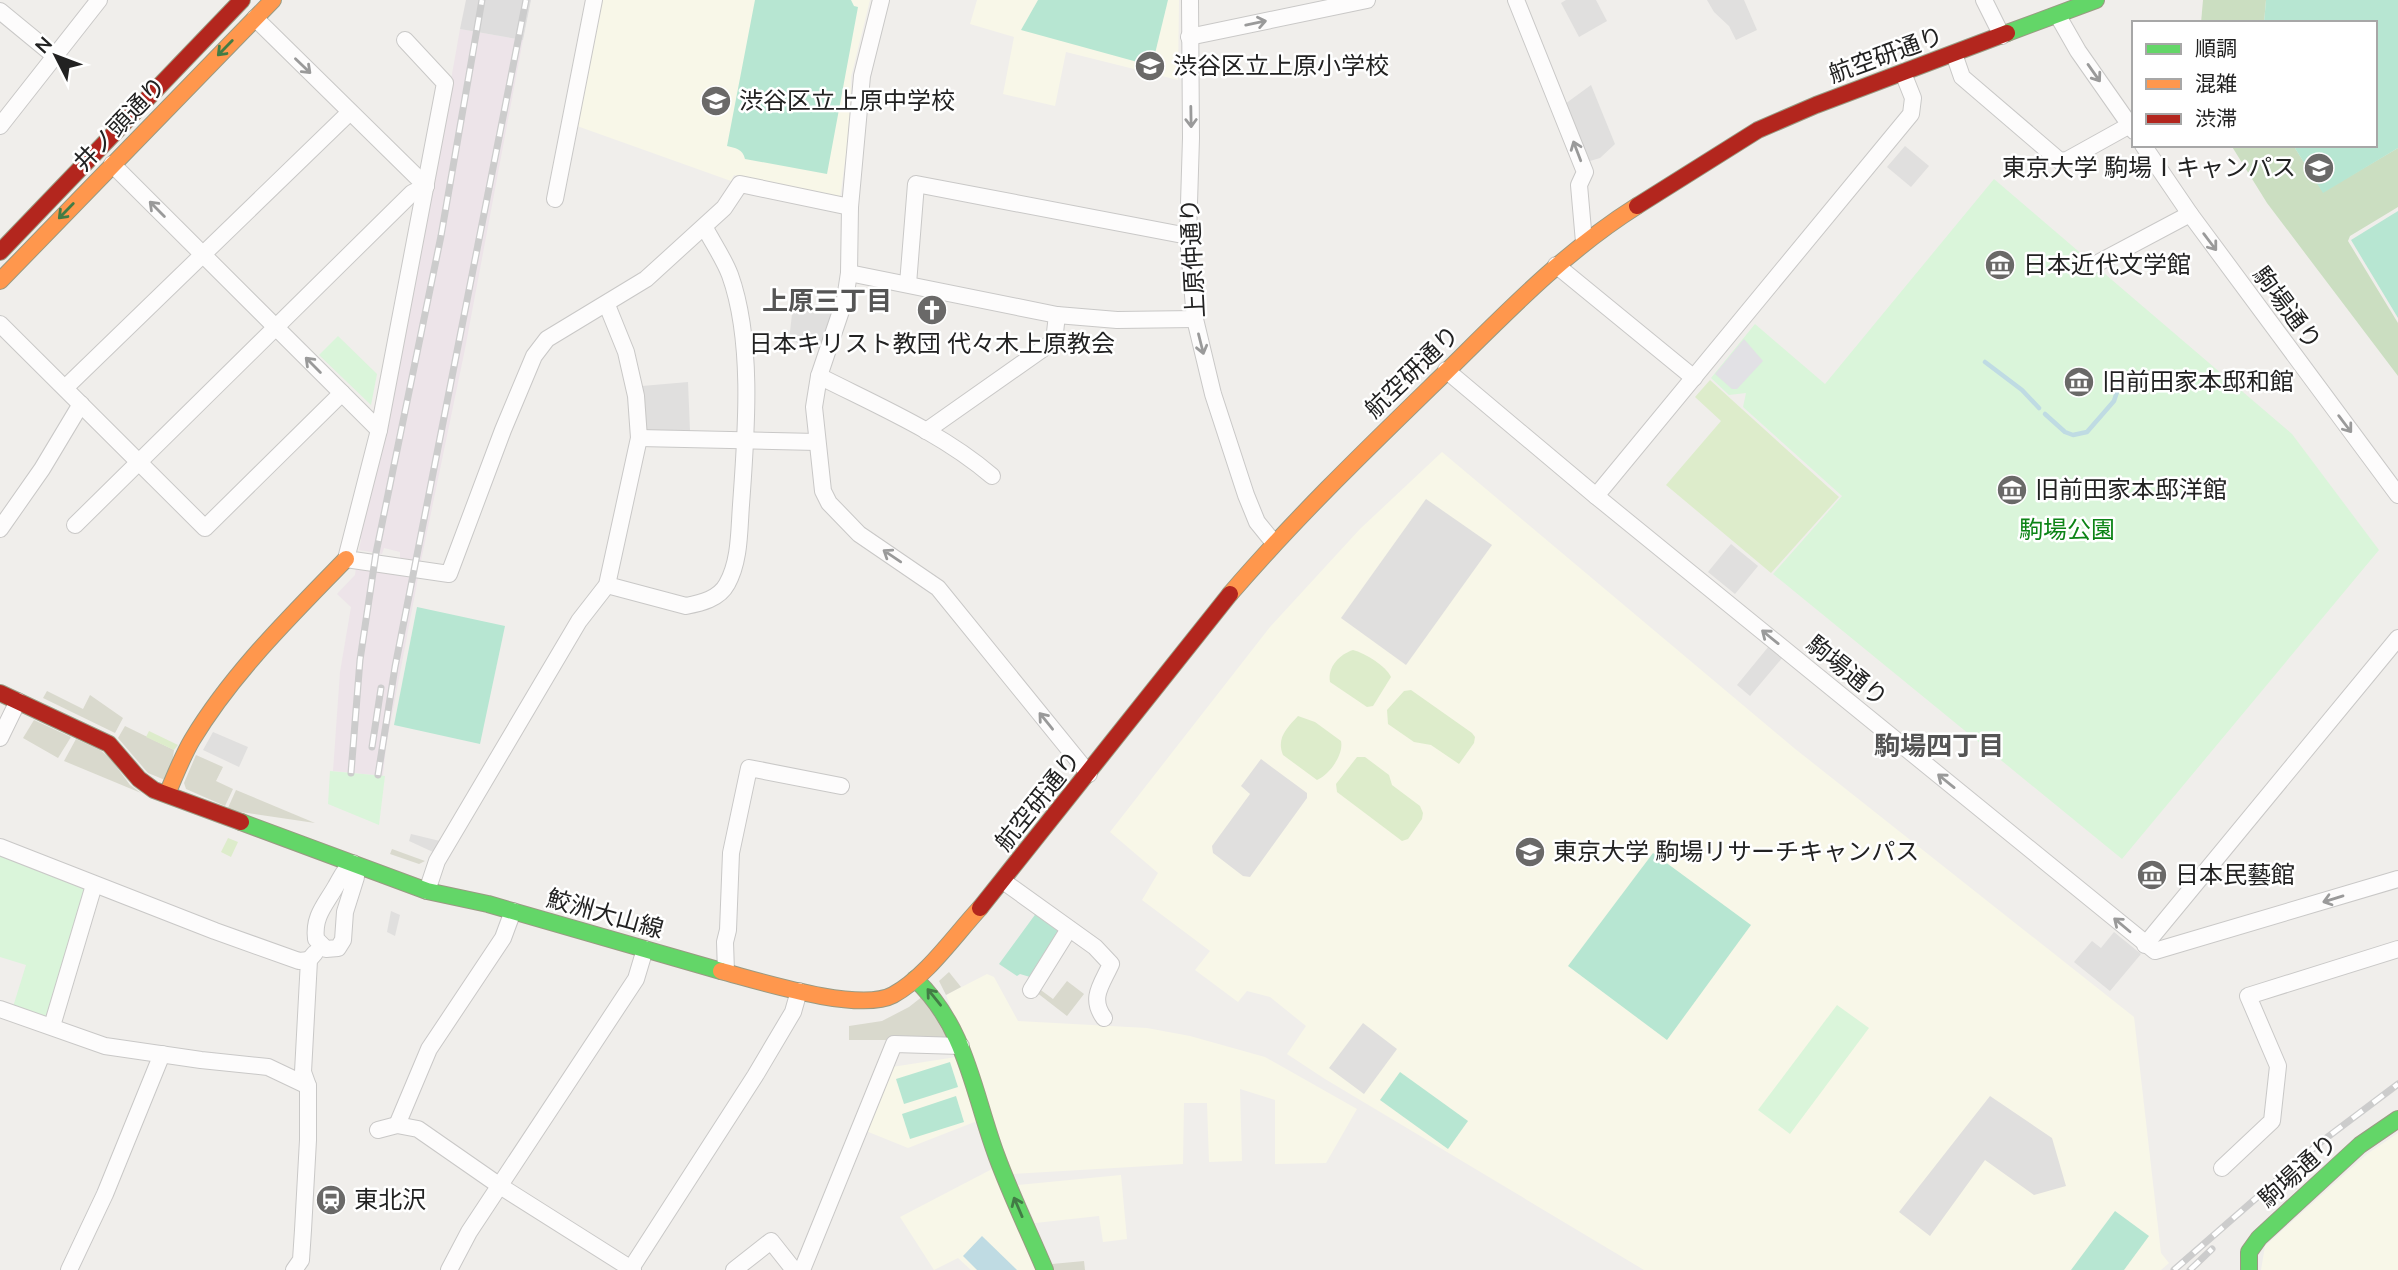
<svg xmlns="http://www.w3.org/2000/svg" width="2398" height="1270" font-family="Mulish,'Noto Sans JP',sans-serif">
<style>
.industrial{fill:#ede4e9}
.education{fill:#f8f7e8}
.construction{fill:#d9d9cd}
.grass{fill:#ddeccb}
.forest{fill:#cbdec1}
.park{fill:#daf5da}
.pitch{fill:#b7e6d2}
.parking{fill:#e0dfde}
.plaza{fill:#e2e1e5}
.water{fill:#bfdbe3}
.pier{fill:#dedddd}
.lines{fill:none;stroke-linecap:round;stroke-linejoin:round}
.stream{stroke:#bfdbe3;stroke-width:4.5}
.street-casing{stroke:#c9c8c7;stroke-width:18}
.fast-casing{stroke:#999a82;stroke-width:18}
.slow-casing{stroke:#999a82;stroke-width:18}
.jam-casing{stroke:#999a82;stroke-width:18}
.street{stroke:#fdfcfc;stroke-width:16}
.fast{stroke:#63d668;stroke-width:16}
.slow{stroke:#ff974d;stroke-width:16}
.jam{stroke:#b3261e;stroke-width:16}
.rail-casing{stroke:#ccc;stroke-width:7}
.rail{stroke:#fff;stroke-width:4.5;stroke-dasharray:13;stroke-linecap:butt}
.oneway{stroke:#9a9a9a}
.oneway2{stroke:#427c45}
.labels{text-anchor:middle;stroke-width:5;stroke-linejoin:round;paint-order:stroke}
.street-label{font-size:24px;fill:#222;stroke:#fff}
.poi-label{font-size:24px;fill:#222;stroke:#fff;text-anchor:start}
.park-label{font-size:24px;fill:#0c8416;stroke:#fff}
.neighbourhood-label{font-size:26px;font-weight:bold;fill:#555;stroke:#fff}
</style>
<rect width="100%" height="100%" fill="#f0eeeb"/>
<g class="industrial">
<polygon points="460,29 523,40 465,349 421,561 400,558 400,552 384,548 382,554 359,550 361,539 355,537 424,232"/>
<polygon points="356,568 418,578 386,747 383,776 333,771 340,672 351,607 337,594 355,575"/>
</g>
<g class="education">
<polygon points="601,0 870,0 851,77 850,125 840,198 734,175 731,181 577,126"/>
<polygon points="977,0 1179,0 1178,80 1066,52 1055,106 1003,94 1014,37 970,24"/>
<polygon points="1442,452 1794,748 2134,1017 2161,1253 2169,1263 2161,1270 1644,1270 1325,1079 1287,1054 1306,1026 1270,997 1247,991 1238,1002 1195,970 1210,951 1142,900 1158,873 1110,832 1270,627 1360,529"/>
<polygon points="987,974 994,977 1018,1021 1147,1028 1190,1036 1265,1057 1357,1109 1326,1163 1275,1164 1275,1100 1240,1089 1242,1161 1209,1162 1207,1103 1184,1103 1183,1164 1012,1174 982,1087 946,995"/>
<polygon points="956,1057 977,1121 908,1148 866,1131 892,1067"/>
<polygon points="2398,1133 2398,1270 2261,1270 2265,1246 2367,1154"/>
<polygon points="994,1168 1040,1270 971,1270 958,1258 934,1270 900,1217"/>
<polygon points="1121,1175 1127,1239 1103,1242 1099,1216 1035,1223 1018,1185"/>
</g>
<g class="construction">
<polygon points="47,691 83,709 90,695 123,718 115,733 43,698"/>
<polygon points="34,720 71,737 58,758 23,738"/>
<polygon points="125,726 174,750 172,763 165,780 148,773 118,738"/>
<polygon points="76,739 100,750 110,758 130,785 141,793 64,761"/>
<polygon points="196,755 223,767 216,781 233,789 225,806 186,789 184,783"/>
<polygon points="236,790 315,823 227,810"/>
<polygon points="392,849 425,861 419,864 390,854"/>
<polygon points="949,972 961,987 946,995 939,981"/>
<polygon points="1067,981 1084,994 1067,1016 1036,992 1038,988 1053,999"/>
<polygon points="923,996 948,1040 849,1040 849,1026 882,1021 909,1007"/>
<polygon points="1084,1261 1085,1270 1054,1270 1052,1264"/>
</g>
<g class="grass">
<polygon points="1710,380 1839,497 1771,573 1666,485 1721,421 1695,397"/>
<path d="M1353,650c12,3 33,16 38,27l-18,29 -6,1 -37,-25c-3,-15 10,-28 23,-32z"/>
<polygon points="1411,690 1472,733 1475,737 1474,743 1459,764 1431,745 1414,742 1388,724 1387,710 1404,691"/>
<path d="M1298,716l17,6 26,19c3,14 -12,34 -24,39l-34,-25c-7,-17 4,-27 15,-39z"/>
<polygon points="149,731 178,745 174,750 146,737"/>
<polygon points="1357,757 1365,757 1389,775 1392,785 1420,806 1423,813 1422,819 1408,839 1402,841 1337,792 1336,784"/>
<polygon points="228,838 238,842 231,857 221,852"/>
</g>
<g class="forest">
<polygon points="2203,0 2266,0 2264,23 2201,23"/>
<polygon points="2231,145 2293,145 2323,192 2398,148 2398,207 2350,236 2348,241 2398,323 2398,376 2267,203"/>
</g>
<g class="park">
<polygon points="1994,179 2292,434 2379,550 2122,859 1773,574 1842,496 1743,407 1746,393 1729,395 1711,378 1755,324 1825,384"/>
<polygon points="338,336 377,374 371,405 319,355"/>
<polygon points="330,771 385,776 379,825 328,804"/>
<polygon points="0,854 85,885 87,891 49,1015 44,1018 12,1010 26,965 0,957"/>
<polygon points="1837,1005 1869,1028 1790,1134 1758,1110"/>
</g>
<g class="pitch">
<path d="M755,0h96l3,6 4,1 -31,167 -82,-15c-2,-10 -10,-11 -18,-13z"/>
<polygon points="1038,0 1168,0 1152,66 1021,30"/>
<polygon points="2266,0 2398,0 2398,148 2323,193 2293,145 2375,145 2375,23 2264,23"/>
<polygon points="2398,211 2398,318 2351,240"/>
<polygon points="417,607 505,626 480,744 394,725"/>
<polygon points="1653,853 1751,925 1667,1040 1568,966"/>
<polygon points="1037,912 1061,929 1030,977 1020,974 1017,976 999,964"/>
<polygon points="950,1062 958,1087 904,1104 896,1079"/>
<polygon points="1400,1072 1468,1121 1448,1149 1380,1100"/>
<polygon points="956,1096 964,1122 910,1139 902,1114"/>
<polygon points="2115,1211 2149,1236 2124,1270 2071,1270"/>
</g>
<g class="parking">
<polygon points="1566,0 1596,0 1607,21 1579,37 1561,3"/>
<polygon points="1707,0 1744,0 1757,30 1736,40 1729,26 1714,12"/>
<polygon points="1591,85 1615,144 1600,158 1590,161 1565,104"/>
<polygon points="1905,146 1929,166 1911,187 1887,167"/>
<polygon points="793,305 832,312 820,348 789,341"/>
<polygon points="688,382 690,431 646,431 642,386"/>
<polygon points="1426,499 1492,545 1406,665 1341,618"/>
<polygon points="1731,544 1758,566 1735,594 1708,572"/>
<polygon points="1769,646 1783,657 1750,696 1737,685"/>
<polygon points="213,732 248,747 239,767 203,750"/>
<polygon points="1261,759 1307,793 1307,798 1250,877 1243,876 1213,853 1212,846 1250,794 1241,786"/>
<polygon points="411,834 440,841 433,852 409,841"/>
<polygon points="391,911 400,915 395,936 387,932"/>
<polygon points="2114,932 2141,954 2110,991 2074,962 2092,941 2101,948"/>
<polygon points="1363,1023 1397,1049 1364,1094 1329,1068"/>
<polygon points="1990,1096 2052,1138 2066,1186 2034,1195 1985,1160 1930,1236 1899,1212"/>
</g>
<polygon class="plaza" points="1744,339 1763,361 1737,389 1732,389 1715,374"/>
<polygon class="water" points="982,1236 1017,1270 977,1270 963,1256"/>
<polygon class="pier" points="466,0 531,0 523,40 460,29"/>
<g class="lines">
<g class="stream">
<polyline points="1985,362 2022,390 2039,408"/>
<polyline points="2045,414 2065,432 2073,435 2087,432 2114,401 2120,383 2128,375 2135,374"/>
</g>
<g class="street-casing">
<g id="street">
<polyline points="881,0 862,76 850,207 849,273 845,299 819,376 814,407 823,491 829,503 859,534 938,588 1089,774"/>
<polyline points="1190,0 1191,138 1188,236 1195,319 1213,394 1246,495 1257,522 1274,543"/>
<polyline points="1516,0 1585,172 1579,185 1584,242"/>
<polyline points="1984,0 2002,36"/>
<polyline points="0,11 56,57"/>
<polyline points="2058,16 2078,51 2134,131"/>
<polyline points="255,18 426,186"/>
<polyline points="1189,37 1367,0"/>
<polyline points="405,40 445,83 379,430 346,559 449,574 503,430 534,356 547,339 646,279 724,208 740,184 850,207"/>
<polyline points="1954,54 1962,77 2060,161 2067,160 2130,125"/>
<polyline points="0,126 99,0"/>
<polyline points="2143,145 2190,214 2398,495"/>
<polyline points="112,164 379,430"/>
<polyline points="555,199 594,0"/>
<polyline points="1556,265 1694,378"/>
<polyline points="2094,265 2190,214"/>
<polyline points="849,273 1057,315 1117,320 1195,319"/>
<polyline points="908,284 916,184 1188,236"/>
<polyline points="0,324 205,528 342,393"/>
<polyline points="1446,370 1596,496 2155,951 2398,879"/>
<path d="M819,376c59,30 123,57 173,100"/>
<polyline points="65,388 350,112"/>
<polyline points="926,431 1054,341 1057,315"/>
<polyline points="639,438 817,442"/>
<polyline points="1596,496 1911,114 1913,98 1903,73"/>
<polyline points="75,525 412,193 426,186"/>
<polyline points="0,529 42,469 81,404"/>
<path d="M607,585l79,21c15,-3 33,-7 41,-22 13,-23 12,-53 14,-79 5,-70 13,-163 -11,-230 -6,-16 -17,-32 -25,-47"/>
<polyline points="0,738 18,701"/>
<polyline points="0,847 215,931 299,961 309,960"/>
<path d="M353,863l3,14 -11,35 -2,28 -5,8 -12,1 -10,-10c-3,-23 10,-35 20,-53 6,-10 7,-15 17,-23z"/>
<path d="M1003,881l92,66 16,17c-9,20 -22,34 -7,54"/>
<polyline points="427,891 437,861 579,621 607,585 639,438 636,396 626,352 607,305"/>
<polyline points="2145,945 2398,638"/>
<polyline points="726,972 725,942 728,930 731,853 749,768 841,786"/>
<polyline points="1031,990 1069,929"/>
<polyline points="0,1009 105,1046 201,1060 268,1067 308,1086 308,1140 303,1230 301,1260 294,1270"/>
<polyline points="52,1026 94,885"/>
<polyline points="308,1086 303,1072 309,960 315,953"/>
<polyline points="397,1125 429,1049 503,938 513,911"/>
<polyline points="378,1130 397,1125 418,1129 500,1186 633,1270"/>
<polyline points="2222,1168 2272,1121 2278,1066 2248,996 2398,949"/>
<polyline points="69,1270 105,1194 162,1054"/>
<polyline points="449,1270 469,1232 636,979 645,949"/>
<polyline points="630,1270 755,1076 793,1012 799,991"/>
<polyline points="734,1270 771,1241 794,1270"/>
<polyline points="802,1270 894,1044 961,1046"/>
</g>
</g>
<g class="fast-casing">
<g id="fast">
<polyline points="2007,33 2096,0"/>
<polyline points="241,822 427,891 488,904 721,971"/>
<path d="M915,979c52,49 58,114 82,178 14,38 32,75 48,113"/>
<polyline points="2249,1270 2249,1252 2259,1238 2360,1145 2398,1119"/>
</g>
</g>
<g class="slow-casing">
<g id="slow">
<polyline points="0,281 273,0"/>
<path d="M1230,594c67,-78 141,-149 215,-221 61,-60 119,-121 192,-167"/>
<path d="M167,794c8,-18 15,-37 25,-54 41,-68 99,-124 154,-181"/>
<path d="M721,971c38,10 138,42 172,24 33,-18 62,-60 87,-87"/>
</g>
</g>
<g class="jam-casing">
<g id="jam">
<polyline points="1637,206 1758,130 1816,105 2007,33"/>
<polyline points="0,252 242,0"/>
<polyline points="0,693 109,744 139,779 154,790 241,822"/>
<polyline points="980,908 1230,594"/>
</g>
</g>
<use href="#street" class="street"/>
<use href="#fast" class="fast"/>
<use href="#slow" class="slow"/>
<use href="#jam" class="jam"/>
<g class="rail-casing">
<g id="rail">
<polyline points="372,747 381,688"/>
<polyline points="351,773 360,660 376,553 441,236 482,0"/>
<polyline points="378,775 395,667 526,0"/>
<polyline points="2174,1270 2317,1145 2398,1084"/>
<polyline points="2190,1270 2212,1249"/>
</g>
</g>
<use href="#rail" class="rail"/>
</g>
<defs><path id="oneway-shaft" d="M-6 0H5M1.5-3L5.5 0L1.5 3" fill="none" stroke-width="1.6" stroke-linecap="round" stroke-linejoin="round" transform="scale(1.75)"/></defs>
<g class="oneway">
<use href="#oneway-shaft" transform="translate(1256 23) rotate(-12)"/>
<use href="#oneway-shaft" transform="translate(303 66) rotate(44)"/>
<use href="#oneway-shaft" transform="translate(2094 73) rotate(55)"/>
<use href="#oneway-shaft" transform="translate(1191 117) rotate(89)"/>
<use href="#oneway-shaft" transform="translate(1577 151) rotate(-111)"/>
<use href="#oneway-shaft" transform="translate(157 209) rotate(-135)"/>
<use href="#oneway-shaft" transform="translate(2210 242) rotate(53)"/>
<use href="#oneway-shaft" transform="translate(1201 344) rotate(76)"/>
<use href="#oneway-shaft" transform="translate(313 365) rotate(-135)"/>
<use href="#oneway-shaft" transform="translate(2345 424) rotate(53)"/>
<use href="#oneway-shaft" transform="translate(892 556) rotate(-146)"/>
<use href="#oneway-shaft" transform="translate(1770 637) rotate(-141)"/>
<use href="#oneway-shaft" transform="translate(1046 721) rotate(-129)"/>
<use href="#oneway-shaft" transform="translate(1946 781) rotate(-141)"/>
<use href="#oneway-shaft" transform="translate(2333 899) rotate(163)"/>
<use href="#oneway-shaft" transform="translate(2122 925) rotate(-140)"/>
</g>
<g class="oneway2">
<use href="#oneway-shaft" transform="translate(225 48) rotate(134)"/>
<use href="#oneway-shaft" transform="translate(66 211) rotate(134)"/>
<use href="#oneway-shaft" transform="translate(934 997) rotate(-129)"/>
<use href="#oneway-shaft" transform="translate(1018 1207) rotate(-113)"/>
</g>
<defs>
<g id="school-disc" transform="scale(1.575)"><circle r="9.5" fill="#6a6968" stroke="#fff"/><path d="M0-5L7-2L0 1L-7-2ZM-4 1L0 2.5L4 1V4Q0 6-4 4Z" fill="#fff"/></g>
<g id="university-disc" transform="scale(1.575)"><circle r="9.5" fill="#6a6968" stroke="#fff"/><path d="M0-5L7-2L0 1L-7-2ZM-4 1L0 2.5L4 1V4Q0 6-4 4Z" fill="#fff"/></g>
<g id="museum-disc" transform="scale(1.575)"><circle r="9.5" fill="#6a6968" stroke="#fff"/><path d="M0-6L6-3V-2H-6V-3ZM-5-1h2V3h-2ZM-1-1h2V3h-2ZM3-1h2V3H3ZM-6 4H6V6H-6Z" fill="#fff"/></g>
<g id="church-disc" transform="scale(1.575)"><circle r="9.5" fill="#6a6968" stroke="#fff"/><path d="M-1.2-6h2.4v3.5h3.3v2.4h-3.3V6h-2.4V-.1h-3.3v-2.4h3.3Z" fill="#fff"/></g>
<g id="station-disc" transform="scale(1.575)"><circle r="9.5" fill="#6a6968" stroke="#fff"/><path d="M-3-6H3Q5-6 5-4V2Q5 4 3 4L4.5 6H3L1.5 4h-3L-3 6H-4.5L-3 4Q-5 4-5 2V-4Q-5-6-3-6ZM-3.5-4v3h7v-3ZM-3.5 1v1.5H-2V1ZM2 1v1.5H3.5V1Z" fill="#fff"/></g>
</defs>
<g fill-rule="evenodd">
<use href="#school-disc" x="1150" y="66"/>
<use href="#school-disc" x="716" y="101"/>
<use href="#university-disc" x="2319" y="168"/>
<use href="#museum-disc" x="2000" y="265"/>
<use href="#church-disc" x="932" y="310"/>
<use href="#museum-disc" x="2079" y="382"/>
<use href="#museum-disc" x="2012" y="490"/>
<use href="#university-disc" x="1530" y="852"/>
<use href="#museum-disc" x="2152" y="875"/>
<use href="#station-disc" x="331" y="1200"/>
</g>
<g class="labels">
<g class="street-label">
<text transform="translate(1886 55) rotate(-20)" y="8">航空研通り</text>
<text transform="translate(120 124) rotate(-46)" y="8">井ノ頭通り</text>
<text transform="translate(1193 258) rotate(-93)" y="8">上原仲通り</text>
<text transform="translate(2287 308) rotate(53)" y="8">駒場通り</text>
<text transform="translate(1412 372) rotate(-44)" y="8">航空研通り</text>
<text transform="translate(1847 671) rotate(39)" y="8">駒場通り</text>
<text transform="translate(1038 801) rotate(-51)" y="8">航空研通り</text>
<text transform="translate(605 914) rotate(16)" y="8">鮫洲大山線</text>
<text transform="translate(2298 1171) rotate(-42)" y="8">駒場通り</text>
</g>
<g class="poi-label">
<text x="1173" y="74">渋谷区立上原小学校</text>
<text x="739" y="109">渋谷区立上原中学校</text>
<text x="2296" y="176" text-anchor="end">東京大学 駒場Ⅰキャンパス</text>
<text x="2023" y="273">日本近代文学館</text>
<text x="932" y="352" text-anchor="middle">日本キリスト教団 代々木上原教会</text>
<text x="2102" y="390">旧前田家本邸和館</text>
<text x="2035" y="498">旧前田家本邸洋館</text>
<text x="1553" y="860">東京大学 駒場リサーチキャンパス</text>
<text x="2175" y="883">日本民藝館</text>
<text x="354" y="1208">東北沢</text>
</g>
<g class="park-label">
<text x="2067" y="538">駒場公園</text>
</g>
<g class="neighbourhood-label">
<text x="827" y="310">上原三丁目</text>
<text x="1939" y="755">駒場四丁目</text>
</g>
</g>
<rect x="2132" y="21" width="245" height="126" fill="#ffffff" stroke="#a7a7a7" stroke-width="2"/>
<rect x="2146" y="44" width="35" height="10" fill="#63d668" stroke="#a7a7a7" stroke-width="2"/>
<text x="2195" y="56" font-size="21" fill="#222222">順調</text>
<rect x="2146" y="79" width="35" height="10" fill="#ff974d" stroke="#a7a7a7" stroke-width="2"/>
<text x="2195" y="91" font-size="21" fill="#222222">混雑</text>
<rect x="2146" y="114" width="35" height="10" fill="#b3261e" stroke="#a7a7a7" stroke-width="2"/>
<text x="2195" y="126" font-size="21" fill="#222222">渋滞</text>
<g transform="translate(56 56) rotate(312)" stroke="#ffffff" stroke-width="5" paint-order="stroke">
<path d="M0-5L12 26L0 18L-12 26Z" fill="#222222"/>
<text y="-10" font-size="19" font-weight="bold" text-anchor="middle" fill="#222222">N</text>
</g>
</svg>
